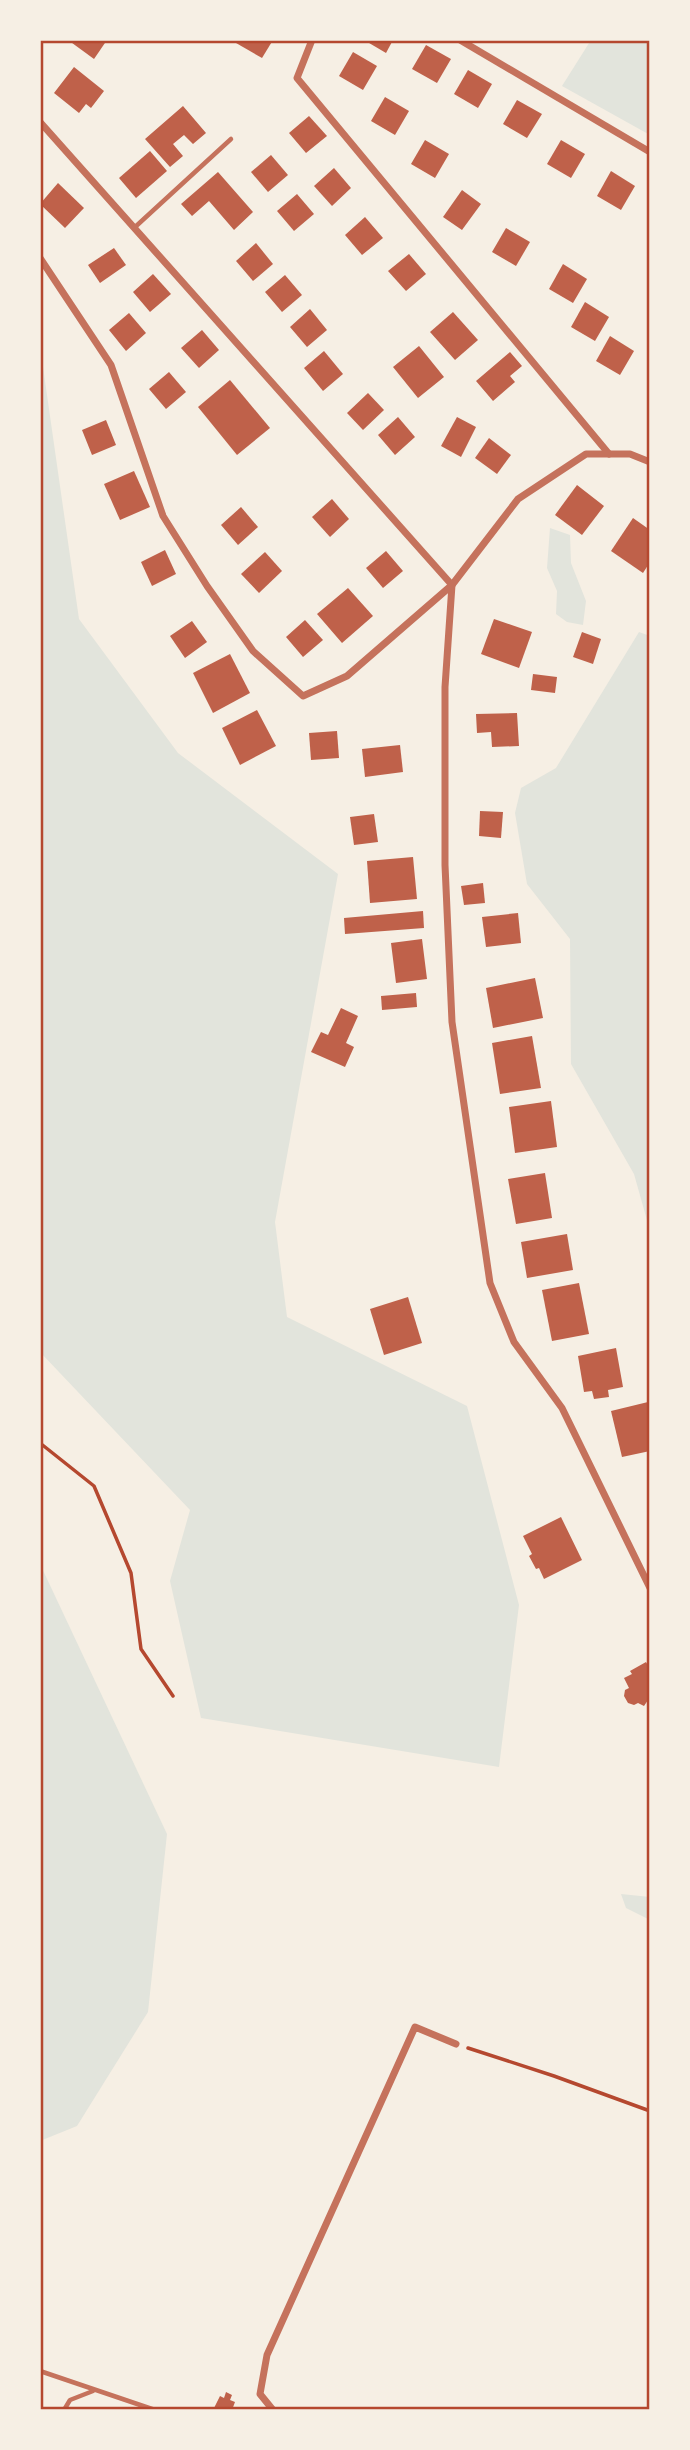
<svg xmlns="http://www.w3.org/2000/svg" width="690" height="2450" font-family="'Golos Text',sans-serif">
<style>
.green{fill:#e2e4dc}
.building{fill:#bf614a}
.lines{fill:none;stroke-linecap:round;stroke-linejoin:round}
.path{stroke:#b5482f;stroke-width:3.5}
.service{stroke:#c5725c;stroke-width:4.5}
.minor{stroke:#c5725c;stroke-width:7}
.neatline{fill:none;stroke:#b5482f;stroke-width:2.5}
</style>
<rect width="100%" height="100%" fill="#f6efe4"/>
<g class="green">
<polygon points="591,40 650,40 650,135 562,86"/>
<polygon points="40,346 79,619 178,753 338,874 275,1222 287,1317 467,1406 519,1605 499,1767 201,1718 170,1581 190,1510 40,1352"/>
<polygon points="550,528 570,535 571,563 586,601 583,625 567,622 556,614 557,591 547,568"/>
<polygon points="639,632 650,636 650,1231 634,1174 571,1064 570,939 527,884 515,813 521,788 556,768"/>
<polygon points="40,1564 167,1834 148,2012 77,2126 40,2141"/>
<polygon points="621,1894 650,1897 650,1920 626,1908"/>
</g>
<g class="building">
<polygon points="68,40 107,40 94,59"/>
<polygon points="238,40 273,40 262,58 236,43"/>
<polygon points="364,40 393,40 386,53"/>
<polygon points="426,45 451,59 437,83 412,69"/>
<polygon points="353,52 377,66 363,90 339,76"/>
<polygon points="74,67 104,91 91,108 86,104 79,113 54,93"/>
<polygon points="468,70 492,84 478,108 454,94"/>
<polygon points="385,97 409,111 395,135 371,121"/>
<polygon points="517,100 542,114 527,138 503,124"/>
<polygon points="183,106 206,133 193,144 184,135 173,144 183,156 170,167 145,139"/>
<polygon points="309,116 327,136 306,153 289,133"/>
<polygon points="425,140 449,154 435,178 411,164"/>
<polygon points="561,140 585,154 571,178 547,164"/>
<polygon points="150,151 167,171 136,198 119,178"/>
<polygon points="271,155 288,175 268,192 251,172"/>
<polygon points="334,168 351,188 332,206 314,186"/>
<polygon points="611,171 635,186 621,210 597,196"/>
<polygon points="218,172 253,212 234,230 209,201 192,216 181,204"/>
<polygon points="58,183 84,208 65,228 40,204"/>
<polygon points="462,190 481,204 462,230 443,217"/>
<polygon points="297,194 314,214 294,231 277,211"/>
<polygon points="365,217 383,238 362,255 345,235"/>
<polygon points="506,228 530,242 516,266 492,252"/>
<polygon points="256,243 273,264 253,281 236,261"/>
<polygon points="114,248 126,265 100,283 88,265"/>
<polygon points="409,254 426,274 406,291 388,271"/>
<polygon points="563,264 587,279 573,303 549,289"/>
<polygon points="153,274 171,294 150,312 133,292"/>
<polygon points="285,275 302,295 282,312 265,292"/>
<polygon points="585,302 609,317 595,341 571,327"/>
<polygon points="310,309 327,330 307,347 290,327"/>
<polygon points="453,312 478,340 455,360 430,332"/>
<polygon points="129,313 146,333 126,351 109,330"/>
<polygon points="202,330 219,350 199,368 181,348"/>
<polygon points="610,336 634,351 620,375 596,361"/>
<polygon points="419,346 444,377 418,398 393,367"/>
<polygon points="324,351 343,374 323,391 304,368"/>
<polygon points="510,352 522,366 510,376 515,382 493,401 476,381"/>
<polygon points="169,372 186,392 166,409 149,389"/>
<polygon points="230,380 270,428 237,455 198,407"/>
<polygon points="368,393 384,410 363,430 347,413"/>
<polygon points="398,417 415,437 395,455 378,435"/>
<polygon points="457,417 476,427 461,457 441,446"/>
<polygon points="106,420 116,445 92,455 82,430"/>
<polygon points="489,438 511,455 497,474 475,458"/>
<polygon points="134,471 150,507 120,520 104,484"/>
<polygon points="577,485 604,506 582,535 555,515"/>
<polygon points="332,499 349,519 330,537 312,517"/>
<polygon points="241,507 258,527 238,545 221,525"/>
<polygon points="633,518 650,530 650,562 643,573 611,551"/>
<polygon points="165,550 176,574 152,586 141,562"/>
<polygon points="386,551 403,571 383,588 366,568"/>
<polygon points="265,552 282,571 259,593 241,574"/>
<polygon points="348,588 373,616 342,643 317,614"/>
<polygon points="494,619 532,632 519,668 481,654"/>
<polygon points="305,620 323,640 303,657 286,637"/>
<polygon points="192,621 207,642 185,658 170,636"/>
<polygon points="582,632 601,639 593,664 573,657"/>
<polygon points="230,654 250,693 213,713 193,673"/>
<polygon points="533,674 557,677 555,693 531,690"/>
<polygon points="257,710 276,746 240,765 222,728"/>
<polygon points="517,713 519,746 492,747 491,732 477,733 476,714"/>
<polygon points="337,731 339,758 311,760 309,733"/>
<polygon points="400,745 403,772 365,777 362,749"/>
<polygon points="480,811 503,812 501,838 479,836"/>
<polygon points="374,814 378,842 354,845 350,817"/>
<polygon points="413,857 417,899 370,903 367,861"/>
<polygon points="483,883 485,903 464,905 461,886"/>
<polygon points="423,911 424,928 345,934 344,918"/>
<polygon points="518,913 521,943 486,947 482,917"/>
<polygon points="422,939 427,979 396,983 391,943"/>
<polygon points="535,978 543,1018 493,1028 486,988"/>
<polygon points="416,993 417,1007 382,1010 381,996"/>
<polygon points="341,1008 358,1016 346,1043 354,1047 345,1067 311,1052 321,1032 328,1035"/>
<polygon points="532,1036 541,1088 500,1094 492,1043"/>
<polygon points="551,1101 557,1147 515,1153 509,1107"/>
<polygon points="545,1173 552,1218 516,1224 508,1179"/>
<polygon points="567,1234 573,1270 527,1278 521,1242"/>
<polygon points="579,1283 589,1334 552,1341 542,1290"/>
<polygon points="408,1297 422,1343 384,1355 370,1309"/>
<polygon points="616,1348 623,1387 608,1390 609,1397 594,1399 592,1391 584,1392 578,1356"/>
<polygon points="648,1402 650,1451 622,1457 611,1411"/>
<polygon points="561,1517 582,1560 544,1579 539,1568 536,1569 529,1556 532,1554 523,1536"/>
<polygon points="646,1662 650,1669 650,1697 644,1706 638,1703 634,1705 628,1703 624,1696 625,1690 629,1688 624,1678 632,1674 630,1671"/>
<polygon points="226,2392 232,2395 230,2400 235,2402 232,2410 213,2410 220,2396 224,2398"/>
</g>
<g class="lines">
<g class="path">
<polyline points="40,1443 94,1486 131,1573 141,1649 173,1696"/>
<polyline points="468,2048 554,2076 650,2111"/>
</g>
<g class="service">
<polyline points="134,228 231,139"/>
<polyline points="40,2371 155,2410"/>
<polyline points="64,2410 70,2400 93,2391"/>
</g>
<g class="minor">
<polyline points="312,40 297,78 609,454"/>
<polyline points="460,40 650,152"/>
<polyline points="40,122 452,585 445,687 445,865 452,1022 490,1283 514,1342 562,1408 650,1588"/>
<polyline points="40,258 111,365 163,516 207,586 253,651 303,696 347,676 452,585 518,499 586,454 630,454 650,462"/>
<polyline points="273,2410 260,2394 267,2355 415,2027 456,2044"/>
</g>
</g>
<rect width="690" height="2450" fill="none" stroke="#f6efe4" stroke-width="84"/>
<rect x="42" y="42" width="606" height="2366" class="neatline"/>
</svg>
